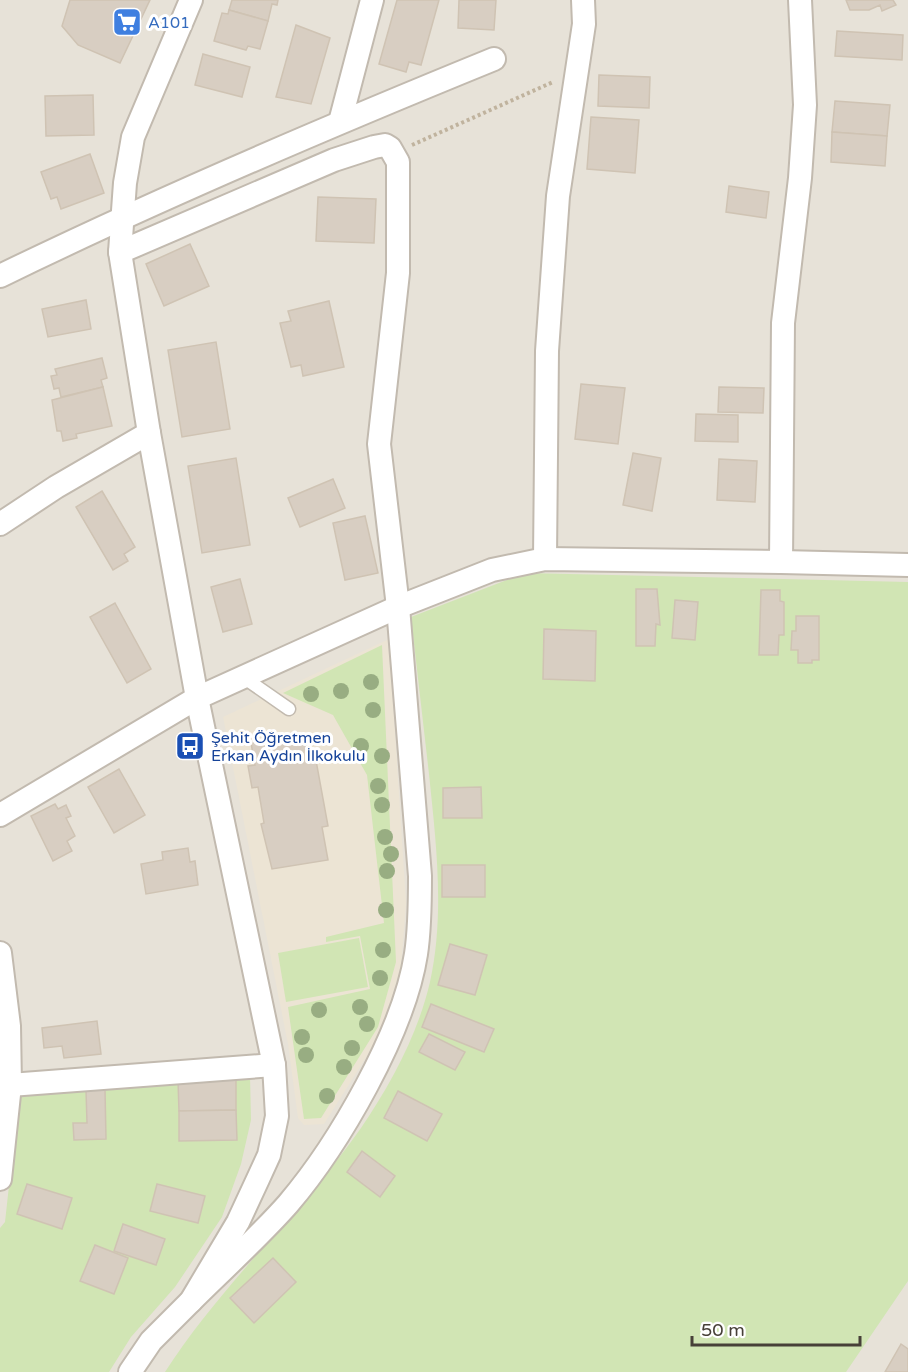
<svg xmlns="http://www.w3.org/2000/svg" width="908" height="1372" font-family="'Varela Round',sans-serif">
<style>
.residential{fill:#e7e2d8}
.education{fill:#ece4d4}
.green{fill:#d1e5b4}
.building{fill:#d8cec2;stroke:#cfc3b3;stroke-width:1.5}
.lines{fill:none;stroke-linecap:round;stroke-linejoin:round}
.lane-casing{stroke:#c2baaf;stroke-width:15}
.street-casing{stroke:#c2baaf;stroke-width:26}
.path{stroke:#c0b39e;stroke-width:4;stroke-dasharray:3 3;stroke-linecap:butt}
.lane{stroke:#fff;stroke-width:12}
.street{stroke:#fff;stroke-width:22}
.tree{fill:#98ad82}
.labels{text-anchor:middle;stroke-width:6;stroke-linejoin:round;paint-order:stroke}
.shop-label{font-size:16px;fill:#366cbe;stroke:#fff;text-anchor:start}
.transit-label{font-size:16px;fill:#164399;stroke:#fff;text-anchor:start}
</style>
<rect width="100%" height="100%" fill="#f4f0e9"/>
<g class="residential">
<polygon points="0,0 908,0 908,1117 248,1372 14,1372 0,1368"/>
<polygon points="908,1233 908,1372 843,1372"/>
</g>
<polygon class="education" points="389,639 406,903 401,966 382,1032 324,1124 304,1125 298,1118 288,1044 223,717"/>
<g class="green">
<path d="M525,573l383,9v699l-62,91h-681c56,-87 136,-159 196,-244 30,-44 57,-94 69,-146 15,-68 6,-140 -1,-208 -6,-52 -12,-105 -18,-157z"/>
<polygon points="382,645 396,962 378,1027 321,1118 304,1119 288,1007 370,989 360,936 326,942 326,937 384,923 367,775 333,715 283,693"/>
<polygon points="359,938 368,987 286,1002 278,953"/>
<polygon points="250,1075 251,1120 241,1164 222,1217 175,1287 131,1337 109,1372 0,1372 0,1228 5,1222 19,1095"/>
</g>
<g class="building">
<polygon points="70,0 150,0 120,63 78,45 62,26"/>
<polygon points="232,0 278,0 277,5 272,4 268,21 229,10"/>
<polygon points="397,0 439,0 421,65 409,62 406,72 379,64"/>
<polygon points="459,0 496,0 494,30 458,28"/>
<polygon points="846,0 893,0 896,5 882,11 880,5 869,10 850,10"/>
<polygon points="229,10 268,21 260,49 248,46 246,50 214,41 222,13 228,14"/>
<polygon points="296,25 330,38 311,104 276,97"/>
<polygon points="837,31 903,35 902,60 835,56"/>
<polygon points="203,54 250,67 242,97 195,85"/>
<polygon points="599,75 650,77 649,108 598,106"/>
<polygon points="93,95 94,135 46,136 45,96"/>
<polygon points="835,101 890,105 887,136 832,132"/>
<polygon points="591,117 639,120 635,173 587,169"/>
<polygon points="832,132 887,136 885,166 831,162"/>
<polygon points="90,154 104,193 61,209 57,197 51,199 41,172"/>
<polygon points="729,186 769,192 766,218 726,212"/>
<polygon points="318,197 376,199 374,243 316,241"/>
<polygon points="190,244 209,286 164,306 146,264"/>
<polygon points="86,300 91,329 48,337 42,309"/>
<polygon points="329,301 344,367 303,376 301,365 291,367 280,323 291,321 288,311"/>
<polygon points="216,342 230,429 182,437 168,350"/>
<polygon points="102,358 107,378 101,380 103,387 61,397 59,388 54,389 51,376 57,375 55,369"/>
<polygon points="581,384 625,388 618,444 575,439"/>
<polygon points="103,387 112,426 76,434 77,438 63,441 61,431 57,431 52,400"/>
<polygon points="719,387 764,388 763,413 718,412"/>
<polygon points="696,414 738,415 738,442 695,441"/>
<polygon points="633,453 661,458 652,511 623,505"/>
<polygon points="236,458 250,545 202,553 188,466"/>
<polygon points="719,459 757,461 755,502 717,500"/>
<polygon points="333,479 345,508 300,527 288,498"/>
<polygon points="102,491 135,547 124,554 128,561 113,570 76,507"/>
<polygon points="365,516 378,573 345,580 333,523"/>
<polygon points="240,579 252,624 223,632 211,587"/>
<polygon points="636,589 657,589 660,625 656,624 655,646 636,646"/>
<polygon points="761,590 780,590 780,601 784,602 784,635 779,635 778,655 759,655"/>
<polygon points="675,600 698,602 695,640 672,638"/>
<polygon points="115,603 151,669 127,683 90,617"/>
<polygon points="796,616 819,616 819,660 812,660 812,663 798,663 798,650 791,650 792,631 796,631"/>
<polygon points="544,629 596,631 595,681 543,679"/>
<polygon points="304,734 308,756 315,755 328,826 322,827 328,860 272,869 261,824 264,823 258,787 252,788 248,766 255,765 251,743"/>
<polygon points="119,769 145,815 114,833 88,787"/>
<polygon points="481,787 482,818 443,818 443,788"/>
<polygon points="55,804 58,809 66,805 71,816 66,818 75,836 67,841 72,851 53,861 31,816"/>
<polygon points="188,848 190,862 195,861 198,885 146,894 141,864 163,860 162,852"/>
<rect x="442" y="865" width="43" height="32"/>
<polygon points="450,944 487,955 475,995 438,985"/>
<polygon points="431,1004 494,1029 484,1052 422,1027"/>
<polygon points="97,1021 101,1054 64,1058 62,1046 44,1048 42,1028"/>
<polygon points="429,1034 465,1052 455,1070 419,1052"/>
<polygon points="236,1080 236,1110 179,1111 178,1081"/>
<polygon points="105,1089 106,1139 74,1140 73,1123 87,1123 86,1090"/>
<polygon points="398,1091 442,1114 427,1141 384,1118"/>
<polygon points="236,1110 237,1140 179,1141 179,1111"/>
<polygon points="362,1151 395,1176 380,1197 347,1172"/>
<polygon points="27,1184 72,1198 62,1229 17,1214"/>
<polygon points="157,1184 205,1196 198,1223 150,1211"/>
<polygon points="123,1224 165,1239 156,1265 114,1251"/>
<polygon points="95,1245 128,1258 114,1294 80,1281"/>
<polygon points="273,1258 296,1282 254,1323 230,1298"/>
<polygon points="901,1344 908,1349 908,1372 885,1372"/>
</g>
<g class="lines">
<g class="lane-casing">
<polyline id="lane" points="243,677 289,709"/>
</g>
<g class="street-casing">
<g id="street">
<polyline points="340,122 372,0"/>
<path d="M120,252l214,-92 40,-13 11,-2 5,3 8,14v111l-19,171 19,163 22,269c0,26 0,52 -4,78 -12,78 -77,190 -128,250 -30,34 -65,65 -97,97"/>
<path d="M0,276c162,-79 327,-149 494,-217"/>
<polyline points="0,524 56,487 149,433"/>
<polyline points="545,559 547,351 558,196 584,24 583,0"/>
<polyline points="781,562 908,565"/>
<polyline points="0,815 197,698 398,607 492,570 545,559 781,562 783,323 800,178 805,105 800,0"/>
<polyline points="0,953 9,1026 10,1085 274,1065"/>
<polyline points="0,1179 10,1085"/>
<polyline points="130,1372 151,1341 191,1301 238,1222 258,1179 269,1155 277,1116 274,1065 197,698 149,433 120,252 125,183 133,137 191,0"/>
</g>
</g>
<polyline class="path" points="412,145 553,82"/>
<use href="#lane" class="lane"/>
<use href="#street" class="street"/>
</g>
<g class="tree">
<circle cx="371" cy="682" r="8"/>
<circle cx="341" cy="691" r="8"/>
<circle cx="311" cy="694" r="8"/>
<circle cx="373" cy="710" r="8"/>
<circle cx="361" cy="746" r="8"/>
<circle cx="382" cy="756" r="8"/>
<circle cx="378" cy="786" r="8"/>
<circle cx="382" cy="805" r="8"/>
<circle cx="385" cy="837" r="8"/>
<circle cx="391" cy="854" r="8"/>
<circle cx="387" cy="871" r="8"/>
<circle cx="386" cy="910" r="8"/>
<circle cx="383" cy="950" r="8"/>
<circle cx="380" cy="978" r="8"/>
<circle cx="360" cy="1007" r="8"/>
<circle cx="319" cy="1010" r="8"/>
<circle cx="367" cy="1024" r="8"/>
<circle cx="302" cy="1037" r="8"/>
<circle cx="352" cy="1048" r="8"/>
<circle cx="306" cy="1055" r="8"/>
<circle cx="344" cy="1067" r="8"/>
<circle cx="327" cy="1096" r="8"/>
</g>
<defs>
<g id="supermarket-square" transform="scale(1.5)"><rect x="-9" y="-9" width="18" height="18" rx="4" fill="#3f7fe0" stroke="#fff"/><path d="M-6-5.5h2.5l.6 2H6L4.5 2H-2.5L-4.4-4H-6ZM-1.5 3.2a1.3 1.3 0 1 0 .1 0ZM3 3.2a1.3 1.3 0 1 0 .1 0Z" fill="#fff"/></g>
<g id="bus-square" transform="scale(1.5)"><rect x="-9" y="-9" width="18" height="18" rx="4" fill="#1a4fb4" stroke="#fff"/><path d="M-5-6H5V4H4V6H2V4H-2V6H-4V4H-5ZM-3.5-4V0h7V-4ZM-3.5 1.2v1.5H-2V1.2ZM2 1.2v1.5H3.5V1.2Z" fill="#fff"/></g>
</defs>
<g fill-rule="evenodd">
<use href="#supermarket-square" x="127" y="22"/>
<use href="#bus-square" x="190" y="746"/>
</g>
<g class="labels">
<g class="shop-label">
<text x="148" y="28">A101</text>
</g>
<g class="transit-label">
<text x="211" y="743">Şehit Öğretmen<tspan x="211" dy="18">Erkan Aydın İlkokulu</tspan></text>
</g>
</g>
<path d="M692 1336v9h168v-9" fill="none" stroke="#474038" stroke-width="3"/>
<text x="701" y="1336" font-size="18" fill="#474038" stroke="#ffffff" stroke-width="4.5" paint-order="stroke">50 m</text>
</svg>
